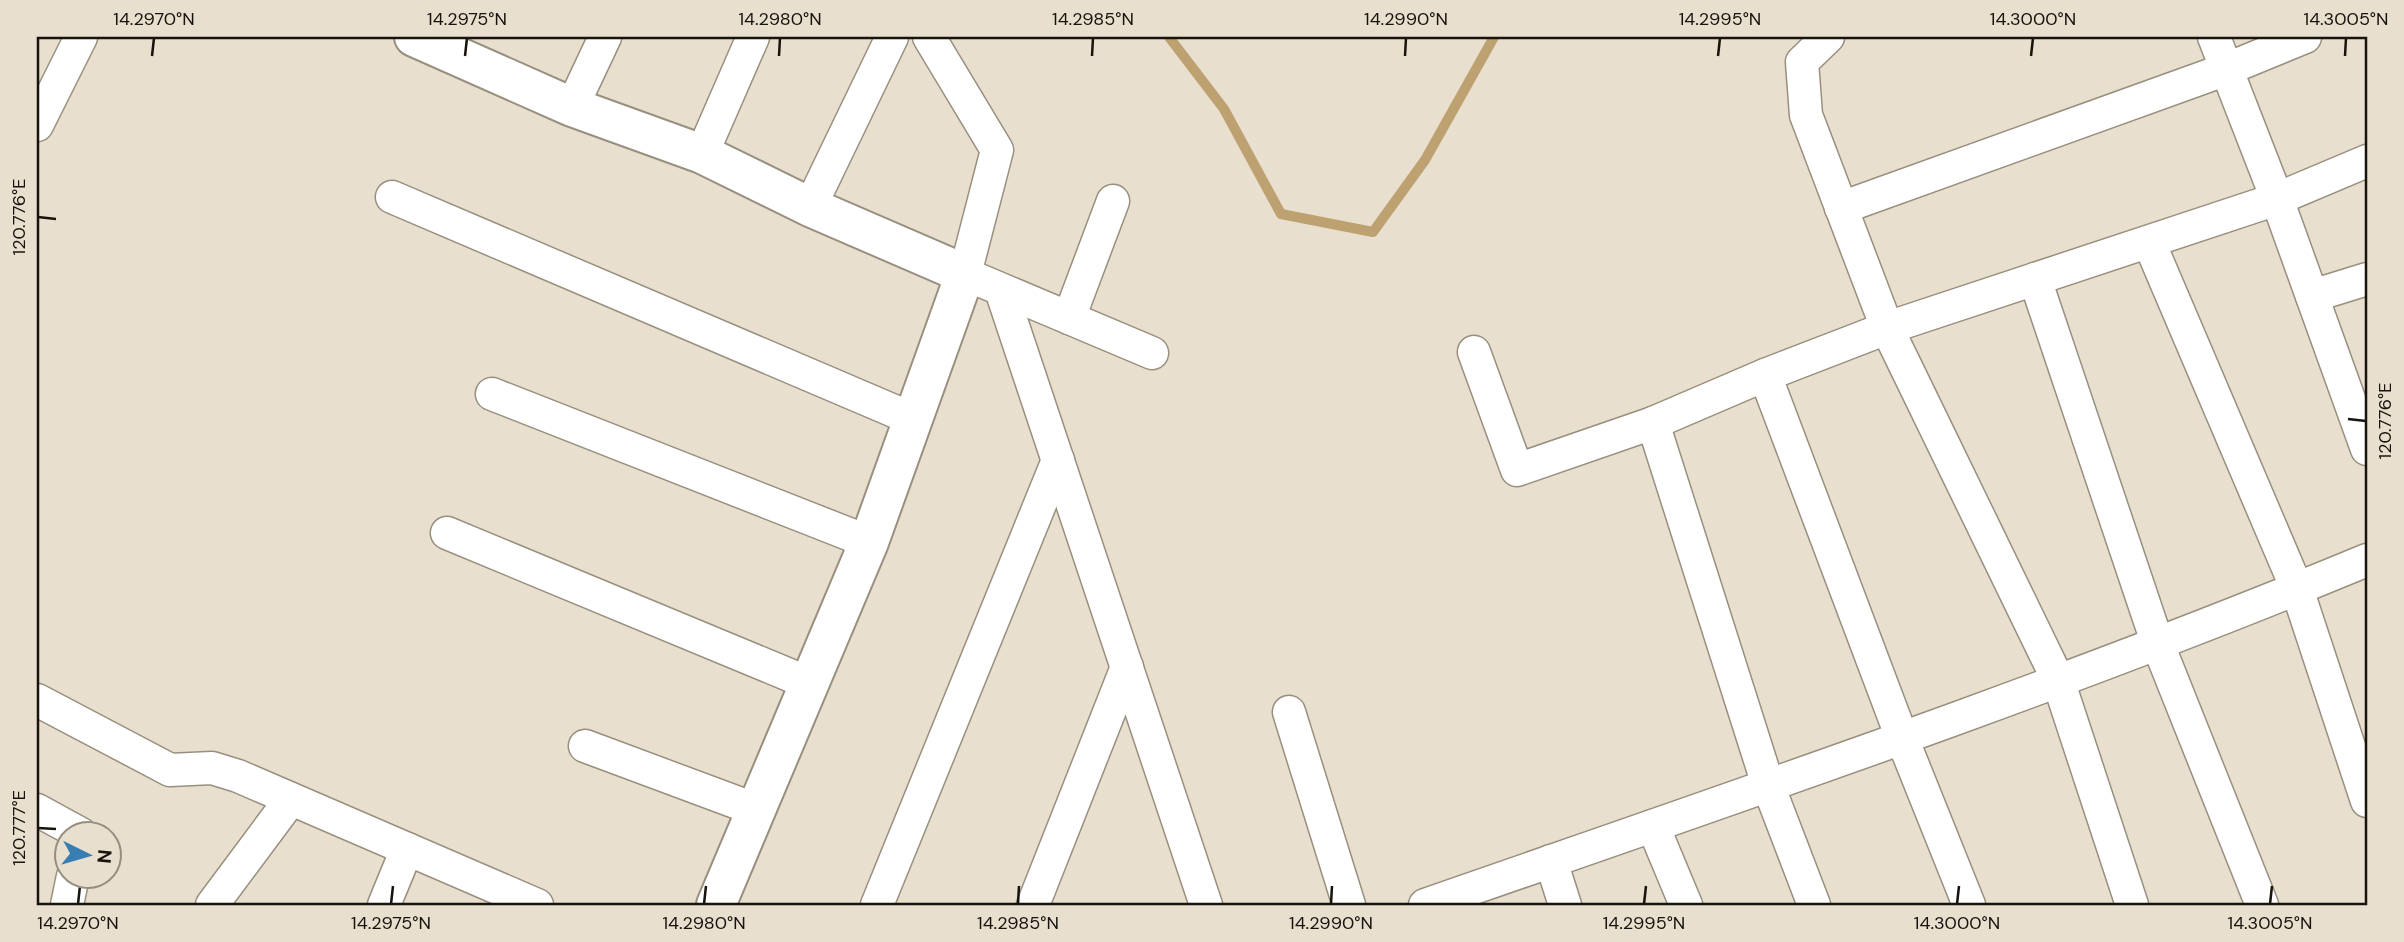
<svg xmlns="http://www.w3.org/2000/svg" width="2404" height="942" font-family="'DM Sans',sans-serif">
<style>
.lines{fill:none;stroke-linecap:round;stroke-linejoin:round}
.stream{stroke:#bda171;stroke-width:10}
.street-casing{stroke:#988f7f;stroke-width:35}
.secondary-casing{stroke:#988f7f;stroke-width:42}
.street{stroke:#fff;stroke-width:32}
.secondary{stroke:#fff;stroke-width:38}
.ticks{fill:none;stroke:#17130d;stroke-width:2.5}
.neatline{fill:none;stroke:#17130d;stroke-width:2.5}
.ticks-label{font-size:18px;text-anchor:middle;fill:#17130d}
</style>
<rect width="100%" height="100%" fill="#e9dfce"/>
<g class="lines">
<polyline class="stream" points="1169,37 1224,109 1281,214 1373,232 1425,160 1494,37"/>
<g class="street-casing">
<g id="street">
<polyline points="929,37 997,150 965,274 1152,353"/>
<polyline points="1828,37 1802,62 1806,115 1887,328 2058,680 2132,905"/>
<polyline points="2214,37 2277,199 2367,449"/>
<polyline points="572,107 605,37"/>
<polyline points="37,125 81,37"/>
<polyline points="702,154 753,37"/>
<polyline points="392,197 915,420"/>
<polyline points="810,207 892,37"/>
<polyline points="1841,208 2227,69 2305,37"/>
<polyline points="2149,242 2297,589 2367,801"/>
<polyline points="2035,279 2157,642 2262,905"/>
<polyline points="1001,290 1206,905"/>
<polyline points="2312,296 2367,279"/>
<polyline points="1069,318 1113,201"/>
<polyline points="1474,352 1517,470 1653,423 1765,375 1887,328 2277,199 2367,161"/>
<polyline points="1765,375 1902,738 1969,905"/>
<polyline points="492,394 869,542"/>
<polyline points="1653,423 1768,785 1814,905"/>
<polyline points="447,533 811,684"/>
<polyline points="37,700 170,770 212,768 238,776 537,905"/>
<polyline points="1289,712 1349,905"/>
<polyline points="585,746 757,810"/>
<polyline points="37,810 81,834"/>
<polyline points="1653,826 1686,905"/>
<polyline points="1551,861 1565,905"/>
<polyline points="67,905 73,876"/>
<polyline points="212,905 291,799"/>
<polyline points="384,905 407,849"/>
<polyline points="877,905 1058,460"/>
<polyline points="1033,905 1127,667"/>
<path d="M1425,905c316,-110 633,-217 942,-345"/>
</g>
</g>
<g class="secondary-casing">
<polyline id="secondary" points="414,37 572,107 702,154 810,207 965,274 869,542 716,905"/>
</g>
<use href="#street" class="street"/>
<use href="#secondary" class="secondary"/>
</g>
<path class="ticks" d="M152,56l2,-18M465,56l2,-18M779,56l1,-18M1092,56l1,-18M1405,56l1,-18M1718,56l2,-18M2031,56l2,-18M2345,56l1,-18M38,217l18,2M2348,419l18,2M38,828l18,1M78,904l2,-18M391,904l2,-18M704,904l2,-18M1018,904l1,-18M1331,904l1,-18M1644,904l2,-18M1957,904l2,-18M2270,904l2,-18"/>
<rect width="2404" height="942" fill="none" stroke="#e9dfce" stroke-width="77"/>
<g transform="translate(88 855) rotate(95)"><circle r="33" fill="#e9dfce" stroke="#958d81" stroke-width="2"/>
<path d="M0-5L12 26L0 18L-12 26Z" fill="#387eb3"/>
<text y="-10" font-size="19" font-weight="bold" text-anchor="middle" fill="#17130d">N</text>
</g>
<rect x="38" y="38" width="2328" height="866" class="neatline"/>
<g class="ticks-label">
<text x="154" y="25">14.2970°N</text>
<text x="467" y="25">14.2975°N</text>
<text x="780" y="25">14.2980°N</text>
<text x="1093" y="25">14.2985°N</text>
<text x="1406" y="25">14.2990°N</text>
<text x="1720" y="25">14.2995°N</text>
<text x="2033" y="25">14.3000°N</text>
<text x="2346" y="25">14.3005°N</text>
<text transform="translate(19 217) rotate(-90)" y="6">120.776°E</text>
<text transform="translate(2385 421) rotate(-90)" y="6">120.776°E</text>
<text transform="translate(19 828) rotate(-90)" y="6">120.777°E</text>
<text x="78" y="929">14.2970°N</text>
<text x="391" y="929">14.2975°N</text>
<text x="704" y="929">14.2980°N</text>
<text x="1018" y="929">14.2985°N</text>
<text x="1331" y="929">14.2990°N</text>
<text x="1644" y="929">14.2995°N</text>
<text x="1957" y="929">14.3000°N</text>
<text x="2270" y="929">14.3005°N</text>
</g>
</svg>
